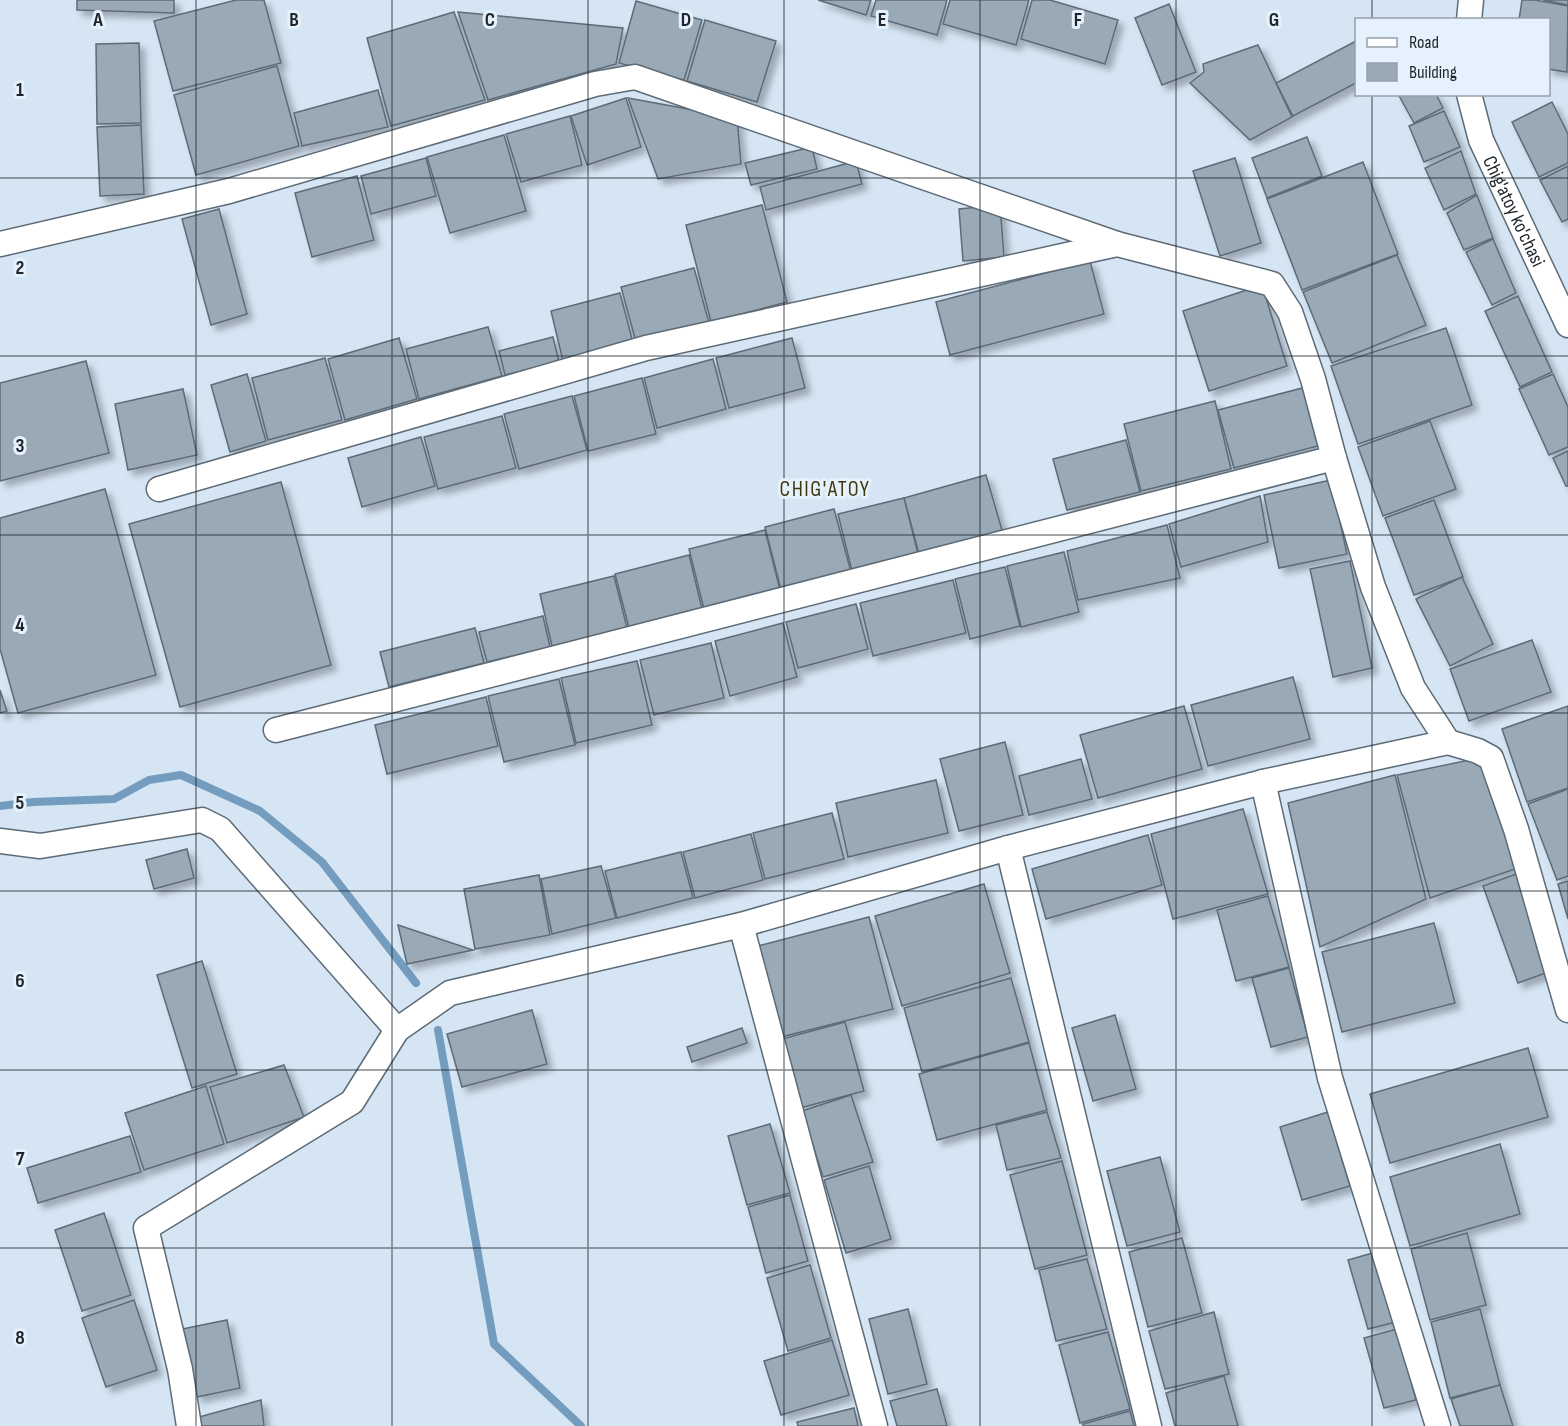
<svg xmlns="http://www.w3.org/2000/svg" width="1568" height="1426" font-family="'Sofia Sans Condensed',sans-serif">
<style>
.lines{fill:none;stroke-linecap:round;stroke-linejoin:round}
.stream{stroke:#749cbe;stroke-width:8}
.building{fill:#9aa9b6;stroke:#5d6b77;stroke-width:1.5;filter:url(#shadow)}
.street-casing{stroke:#5d6b77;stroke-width:27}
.street{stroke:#fff;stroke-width:24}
.grid{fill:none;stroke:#1f252a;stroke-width:1.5;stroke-opacity:0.55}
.labels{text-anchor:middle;stroke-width:6;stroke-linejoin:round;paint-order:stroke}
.street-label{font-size:20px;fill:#1f252a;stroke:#e5f2fd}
.quarter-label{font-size:22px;letter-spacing:1.5px;fill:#42370e;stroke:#e5f2fd}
.grid-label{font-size:20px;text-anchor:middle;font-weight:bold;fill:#1f252a;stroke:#e5f2fd;stroke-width:6;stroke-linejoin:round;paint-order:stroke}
</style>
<defs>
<filter id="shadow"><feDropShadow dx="5.5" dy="5.5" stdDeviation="3" flood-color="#0004"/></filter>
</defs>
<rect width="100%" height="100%" fill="#d5e5f3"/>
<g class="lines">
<g class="stream">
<polyline points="0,806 33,802 114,799 149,780 181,775 260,811 322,862 416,983"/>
<polyline points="438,1030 494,1344 581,1426"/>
</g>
</g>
<g class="building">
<polygon points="77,0 174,0 174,13 77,10"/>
<polygon points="236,0 264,0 281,63 173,91 154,21"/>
<polygon points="818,0 871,0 866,15"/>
<polygon points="876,0 947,0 937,35 871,16"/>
<polygon points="950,0 1029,0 1016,45 943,24"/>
<polygon points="1032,0 1050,0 1118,20 1105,64 1021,39"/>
<polygon points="1522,0 1535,0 1568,6 1567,72 1548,69 1548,20 1519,20"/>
<polygon points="1543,0 1568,0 1568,5"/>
<polygon points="636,1 702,20 684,80 619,63"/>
<polygon points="1169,4 1196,72 1162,85 1135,18"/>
<polygon points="454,12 485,100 391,126 367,38"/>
<polygon points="458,12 623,28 616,64 488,100"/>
<polygon points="705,20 776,41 757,102 687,81"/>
<polygon points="1356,41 1356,83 1293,116 1276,83"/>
<polygon points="139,43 141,123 97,124 96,44"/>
<polygon points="1258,45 1292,117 1250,140 1190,83 1204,72 1203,64"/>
<polygon points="277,66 299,146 196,175 174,95"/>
<polygon points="378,90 388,127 302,146 294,113"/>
<polygon points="1398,94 1436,94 1443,108 1414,123"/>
<polygon points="626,98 641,147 587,165 571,116"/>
<polygon points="628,98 737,118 741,164 658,179"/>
<polygon points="1552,102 1568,134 1568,163 1539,177 1512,122"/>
<polygon points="1444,111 1460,147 1424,162 1409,126"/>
<polygon points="570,116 582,165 521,182 506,134"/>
<polygon points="141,125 144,194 100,196 97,127"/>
<polygon points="504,135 526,211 450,233 427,157"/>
<polygon points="1307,137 1322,176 1267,198 1252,158"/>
<polygon points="812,147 817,169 751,185 745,163"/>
<polygon points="1461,151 1476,194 1444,210 1425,168"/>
<polygon points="426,158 436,196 371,214 361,176"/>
<polygon points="1235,158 1261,243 1220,256 1193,171"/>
<polygon points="856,161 862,184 766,210 760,187"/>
<polygon points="1363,162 1398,254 1302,290 1267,199"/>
<polygon points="1568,166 1568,219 1562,222 1540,180"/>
<polygon points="357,176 374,240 312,257 295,193"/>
<polygon points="1477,195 1493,238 1464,250 1447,213"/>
<polygon points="762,205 787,302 711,322 686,225"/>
<polygon points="1000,205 1004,257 963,261 959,209"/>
<polygon points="219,209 247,314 211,325 182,219"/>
<polygon points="1493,239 1516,293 1492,305 1466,252"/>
<polygon points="1397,255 1426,325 1332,363 1303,292"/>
<polygon points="1090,261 1104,314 950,355 936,302"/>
<polygon points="694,268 709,323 636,342 621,287"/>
<polygon points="1262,285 1287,366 1209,391 1183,311"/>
<polygon points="620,293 633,343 563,361 551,311"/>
<polygon points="1518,296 1552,372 1520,387 1485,311"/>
<polygon points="488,327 502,376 419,399 406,349"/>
<polygon points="1446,328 1472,405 1358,444 1331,366"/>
<polygon points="553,337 559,362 505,375 499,351"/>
<polygon points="399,338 417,399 345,420 328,359"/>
<polygon points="792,338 805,388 729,408 716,358"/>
<polygon points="325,358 342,420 268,440 252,378"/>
<polygon points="713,359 726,409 657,428 644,378"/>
<polygon points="86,361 109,453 0,481 0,383"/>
<polygon points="247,374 266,441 230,452 211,385"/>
<polygon points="1553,374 1568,407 1568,447 1549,455 1519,389"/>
<polygon points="642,378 656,434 588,451 574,396"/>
<polygon points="1310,386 1325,444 1234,468 1218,410"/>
<polygon points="183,389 197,455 128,470 115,404"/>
<polygon points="572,396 587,450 519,469 504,414"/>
<polygon points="1215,401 1231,469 1141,491 1124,424"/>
<polygon points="502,416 516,468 438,489 424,437"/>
<polygon points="1430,421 1456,489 1383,516 1358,447"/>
<polygon points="421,437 435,486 362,507 348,458"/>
<polygon points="1126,440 1140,492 1067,510 1053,459"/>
<polygon points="1568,451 1568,486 1566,486 1553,458"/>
<polygon points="986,475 1002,530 919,554 904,498"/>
<polygon points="1331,480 1347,554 1279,568 1264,495"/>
<polygon points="281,482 331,665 180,707 129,524"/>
<polygon points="105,489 156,675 18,713 0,649 0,518"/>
<polygon points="1260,496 1268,542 1181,567 1169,524"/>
<polygon points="904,498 918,554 852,571 838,514"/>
<polygon points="1434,500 1463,577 1414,595 1385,518"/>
<polygon points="834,509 851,572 781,590 765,527"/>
<polygon points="1167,525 1180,578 1078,600 1067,551"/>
<polygon points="765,530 780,590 704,609 689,549"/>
<polygon points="1064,552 1079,612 1021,627 1007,566"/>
<polygon points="689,555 702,609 629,628 615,574"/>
<polygon points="1350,561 1372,668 1333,677 1310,569"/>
<polygon points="1005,567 1020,626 970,639 955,579"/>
<polygon points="614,576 627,628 552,646 540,594"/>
<polygon points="1462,577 1493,644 1450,666 1416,599"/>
<polygon points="953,580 966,633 873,656 860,603"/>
<polygon points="856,604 868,649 798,668 786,622"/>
<polygon points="543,616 550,647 487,662 479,632"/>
<polygon points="783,623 797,677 730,696 715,641"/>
<polygon points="475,628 484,663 389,687 380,652"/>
<polygon points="1532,640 1551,692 1469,721 1450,669"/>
<polygon points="711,643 724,698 654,715 640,660"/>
<polygon points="637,661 652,725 576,743 561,678"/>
<polygon points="1293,677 1310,739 1208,766 1191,705"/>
<polygon points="559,679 575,745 504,762 488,696"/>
<polygon points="0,690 7,711 0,713"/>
<polygon points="486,697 498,746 387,774 375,725"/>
<polygon points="1184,706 1202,769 1098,798 1080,735"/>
<polygon points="1568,706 1568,788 1527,802 1502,729"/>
<polygon points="1005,742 1023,815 959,831 940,759"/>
<polygon points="1479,758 1518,868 1430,898 1397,775"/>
<polygon points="1081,759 1092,799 1029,815 1019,776"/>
<polygon points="1395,775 1426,899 1320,947 1288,803"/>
<polygon points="936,780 948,833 848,857 836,803"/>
<polygon points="1568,789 1568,876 1557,880 1528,804"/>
<polygon points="1243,809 1268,894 1173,919 1151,834"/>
<polygon points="832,813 844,859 765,879 753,833"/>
<polygon points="751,834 763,880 695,898 683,852"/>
<polygon points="1148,835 1162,885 1046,919 1032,869"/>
<polygon points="187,849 194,878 154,889 146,860"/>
<polygon points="681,852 693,898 617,918 605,871"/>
<polygon points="601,866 616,918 552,934 541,879"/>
<polygon points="1519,873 1554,970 1518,983 1483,886"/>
<polygon points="539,875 550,935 475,949 464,889"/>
<polygon points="1568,881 1568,919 1558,884"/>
<polygon points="984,884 1010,973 902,1006 875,916"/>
<polygon points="1268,896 1289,967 1236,981 1217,910"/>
<polygon points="869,917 893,1009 781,1037 758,946"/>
<polygon points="1434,923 1455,1003 1342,1032 1322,952"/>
<polygon points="398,925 473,950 407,964"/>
<polygon points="202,961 237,1074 192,1088 157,975"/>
<polygon points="1289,968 1308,1037 1271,1047 1252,978"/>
<polygon points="1011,978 1029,1042 922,1072 904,1008"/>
<polygon points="532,1010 547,1064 462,1087 447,1034"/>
<polygon points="1115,1015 1136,1089 1093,1101 1072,1028"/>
<polygon points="845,1022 864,1091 800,1108 782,1039"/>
<polygon points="742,1028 747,1043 692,1062 687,1047"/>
<polygon points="1029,1043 1047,1110 937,1140 919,1074"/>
<polygon points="1528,1048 1548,1117 1390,1163 1370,1094"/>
<polygon points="284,1065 304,1117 227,1143 210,1087"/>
<polygon points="206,1086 224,1144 144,1170 125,1113"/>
<polygon points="851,1095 873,1162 823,1177 802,1111"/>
<polygon points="1047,1112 1061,1158 1007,1170 996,1125"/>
<polygon points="1328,1112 1350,1186 1302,1200 1280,1127"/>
<polygon points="770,1124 790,1193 747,1205 728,1136"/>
<polygon points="130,1136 141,1172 38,1203 27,1168"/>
<polygon points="1500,1144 1520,1214 1410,1246 1390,1177"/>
<polygon points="1160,1157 1180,1232 1127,1246 1107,1171"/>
<polygon points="1062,1161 1087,1255 1035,1269 1010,1175"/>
<polygon points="869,1166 891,1239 846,1253 824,1180"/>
<polygon points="790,1195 808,1261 766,1273 748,1207"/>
<polygon points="104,1213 131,1295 82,1311 55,1230"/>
<polygon points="1467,1233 1486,1305 1430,1320 1411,1249"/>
<polygon points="1182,1238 1202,1313 1148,1327 1129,1252"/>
<polygon points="1376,1252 1396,1322 1368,1329 1348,1260"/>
<polygon points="1087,1259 1107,1329 1056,1341 1039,1270"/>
<polygon points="810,1265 831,1338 788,1351 767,1278"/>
<polygon points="134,1300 157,1370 106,1387 82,1318"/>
<polygon points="908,1309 927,1384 888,1394 869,1319"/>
<polygon points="1480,1309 1500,1385 1450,1398 1431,1322"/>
<polygon points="1214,1312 1229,1374 1165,1389 1149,1331"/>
<polygon points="227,1320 240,1388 197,1397 182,1329"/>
<polygon points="1397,1329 1416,1400 1384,1408 1364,1338"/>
<polygon points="1108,1332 1130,1409 1080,1423 1059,1345"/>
<polygon points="832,1340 849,1395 781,1415 764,1361"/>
<polygon points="1224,1376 1238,1426 1175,1426 1166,1393"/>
<polygon points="1500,1385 1513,1426 1460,1426 1451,1399"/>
<polygon points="937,1389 947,1426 897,1426 890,1401"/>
<polygon points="261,1400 264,1426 201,1426 199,1417"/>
<polygon points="854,1408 858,1426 798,1426 797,1422"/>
<polygon points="1130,1411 1134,1426 1083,1426 1083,1424"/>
</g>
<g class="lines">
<g class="street-casing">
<g id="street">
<polyline points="1469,20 1471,0"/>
<path id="s1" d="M1469,94l12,46 87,185"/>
<polyline points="0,244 229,191 595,84 635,77 1117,244 1272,284 1290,312 1313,379 1334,458 1373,587 1413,688 1448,742 1478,751 1491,758 1516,829 1568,1010"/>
<polyline points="159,489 646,348 1117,244"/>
<polyline points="276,730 1334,458"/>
<polyline points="1263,782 1330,1078 1438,1426"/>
<polyline points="0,841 40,846 202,820 220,829 397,1030"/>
<polyline points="1008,848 1149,1426"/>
<polyline points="741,925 875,1426"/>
<polyline points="189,1426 180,1369 146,1228 352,1102 397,1030 450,993 741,925 1008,848 1263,782 1448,742"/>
</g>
</g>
<use href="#street" class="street"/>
</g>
<path class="grid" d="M196,0v1426M392,0v1426M588,0v1426M784,0v1426M980,0v1426M1176,0v1426M1372,0v20M1372,94v1332M0,178h1568M0,356h1568M0,535h1568M0,713h1568M0,891h1568M0,1070h1568M0,1248h1568"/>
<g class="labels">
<g class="street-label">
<text dy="7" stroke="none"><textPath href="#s1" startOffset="126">Chig'atoy ko'chasi</textPath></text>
</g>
<g class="quarter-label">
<text x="825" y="496">CHIG'ATOY</text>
</g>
</g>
<g class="grid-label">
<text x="98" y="26">A</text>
<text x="294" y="26">B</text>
<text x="490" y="26">C</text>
<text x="686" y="26">D</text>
<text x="882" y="26">E</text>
<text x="1078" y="26">F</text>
<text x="1274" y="26">G</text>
<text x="20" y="96">1</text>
<text x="20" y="274">2</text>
<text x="20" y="452">3</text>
<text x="20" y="631">4</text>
<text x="20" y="809">5</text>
<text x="20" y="987">6</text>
<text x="20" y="1165">7</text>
<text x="20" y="1344">8</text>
</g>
<rect x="1355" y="18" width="195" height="78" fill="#e5f2fd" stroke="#96a0a9" stroke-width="1.5"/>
<rect x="1367" y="38" width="30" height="9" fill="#ffffff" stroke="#96a0a9" stroke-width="1.5"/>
<text x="1409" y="48" font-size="18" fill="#1f252a">Road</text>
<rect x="1367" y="63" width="30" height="18" fill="#9aa9b6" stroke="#96a0a9" stroke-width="1.5"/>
<text x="1409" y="78" font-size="18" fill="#1f252a">Building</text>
</svg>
